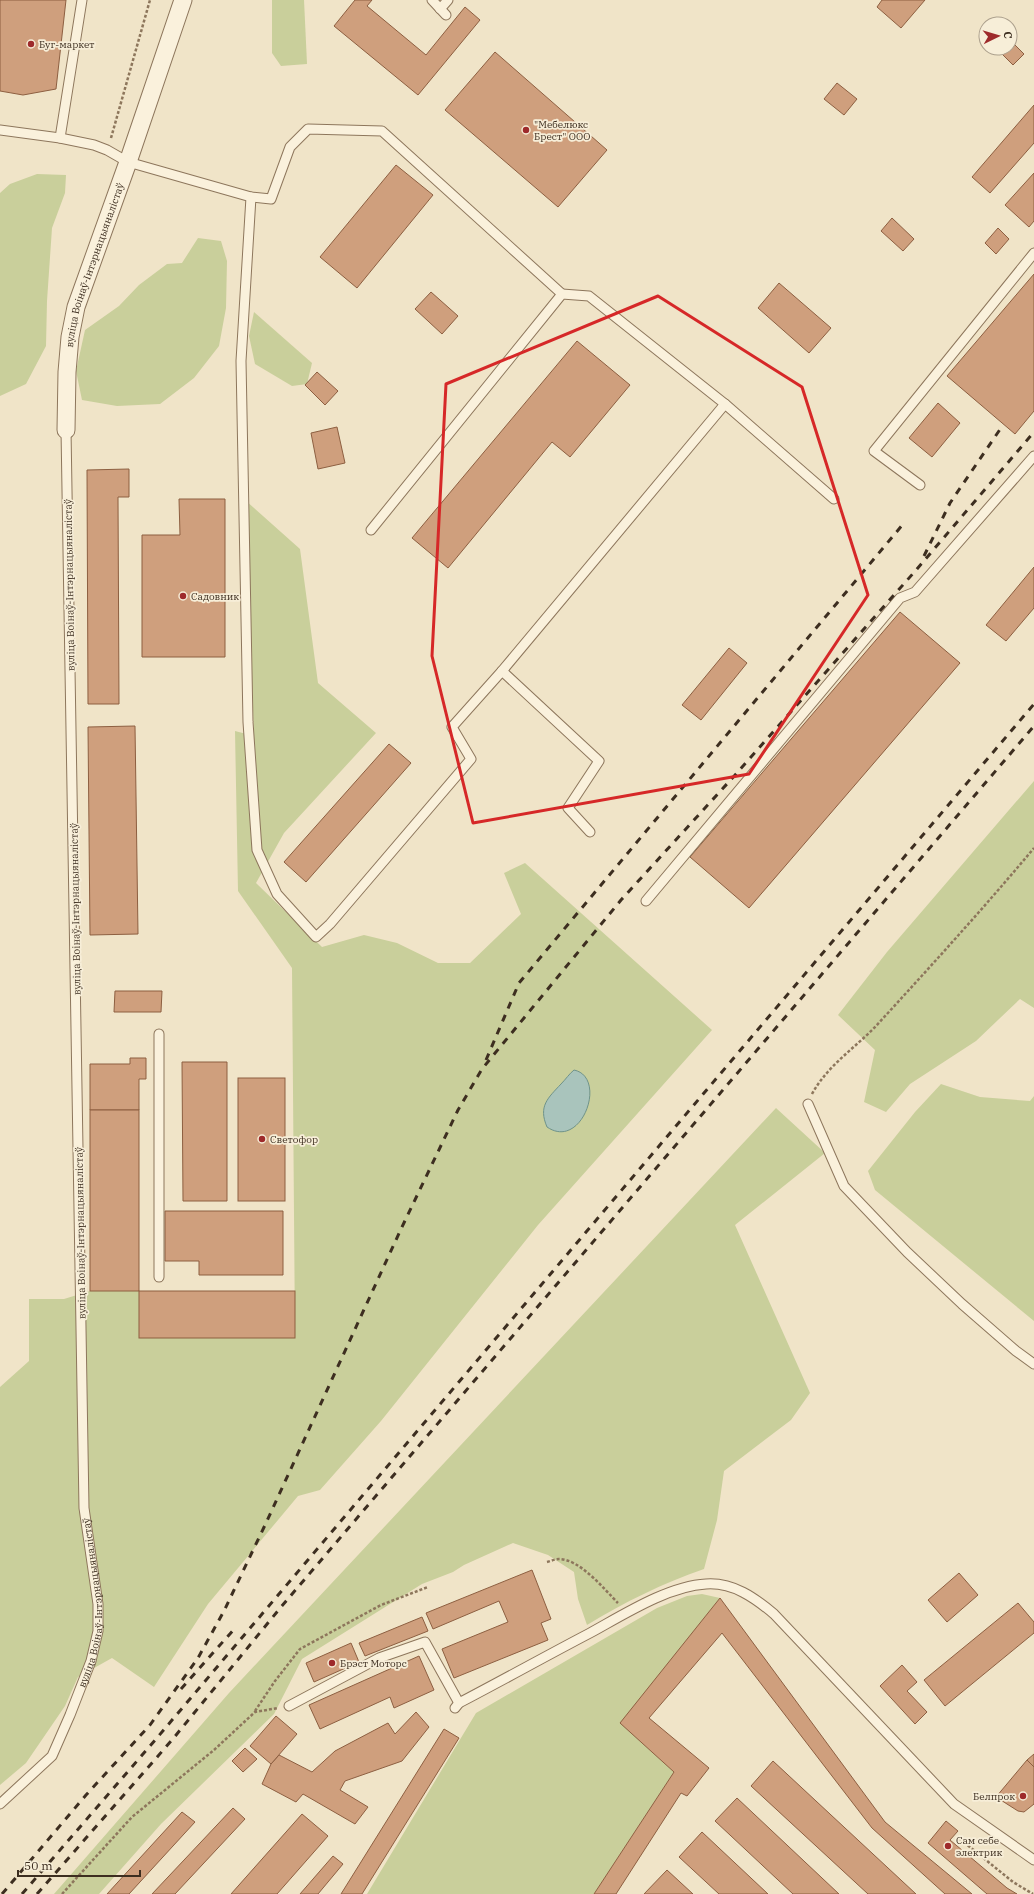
<svg xmlns="http://www.w3.org/2000/svg" width="1034" height="1894" font-family="'IBM Plex Serif',serif">
<style>
.green{fill:#c9cf9b}
.water{fill:#a9c4bc;stroke:#6f938a}
.building{fill:#cf9f7d;stroke:#8d5f41}
.lines{fill:none;stroke-linecap:round;stroke-linejoin:round}
.service-casing{stroke:#8d765c;stroke-width:11}
.minor-casing{stroke:#8d765c;stroke-width:19}
.path{stroke:#8d765c;stroke-width:2.5;stroke-dasharray:3 2;stroke-linecap:butt}
.service{stroke:#faf1dc;stroke-width:9}
.minor{stroke:#faf1dc;stroke-width:17}
.rail{stroke:#3d2e20;stroke-width:3;stroke-dasharray:7 7;stroke-linecap:butt}
.marked{fill:none;stroke:#d62828;stroke-width:3;stroke-linejoin:round}
.poi-dot{fill:#9e2a2b;stroke:#f7eed8;stroke-width:1.5}
.labels{text-anchor:middle;stroke-width:3.5;stroke-linejoin:round;paint-order:stroke}
.poi-label{font-size:10px;fill:#3d2e20;stroke:#f7eed8;text-anchor:start}
.street-label{font-size:10px;fill:#3d2e20;stroke:#f7eed8}
</style>
<rect width="100%" height="100%" fill="#f0e4c8"/>
<g class="green">
<polygon points="272,0 304,0 307,64 281,66 272,53"/>
<polygon points="37,174 66,175 65,193 52,228 47,301 46,346 26,384 0,396 0,193 10,184"/>
<polygon points="198,238 221,241 227,261 226,308 219,346 194,378 160,404 117,406 82,400 76,371 85,330 119,306 139,285 167,264 182,263"/>
<polygon points="254,312 312,363 307,384 292,386 255,364 249,336"/>
<polygon points="245,500 300,549 318,683 376,733 284,833 256,883 322,947 364,935 397,943 438,963 470,963 521,914 504,873 525,863 712,1030 538,1225 381,1421 320,1490 298,1496 208,1604 154,1687 112,1658 78,1677 65,1706 26,1763 0,1785 0,1387 29,1361 29,1299 64,1299 90,1291 139,1291 140,1338 295,1338 292,968 238,891 235,731 254,736"/>
<polygon points="1034,781 1034,1008 1020,999 976,1041 910,1084 886,1112 864,1102 875,1050 838,1015 887,952"/>
<polygon points="941,1084 980,1097 1030,1101 1034,1096 1034,1321 875,1190 868,1171 915,1112"/>
<path d="M776,1108l49,45 -90,72 75,168 -19,27 -67,51 -7,49 -13,49c-41,14 -79,33 -117,56l-9,-26 -4,-27 -26,-17 -35,-12 -49,22 -11,7 -31,12 -120,75 -28,55 -113,110 -62,70h-45l175,-201z"/>
<polygon points="702,1594 720,1598 621,1723 674,1772 594,1894 367,1894 476,1713 657,1608 687,1596"/>
</g>
<path class="water" d="M574,1070c34,7 8,81 -27,57 -9,-21 1,-29 14,-43 5,-5 8,-10 13,-14z"/>
<g class="building">
<polygon points="0,0 66,0 56,89 23,95 0,91"/>
<polygon points="355,0 372,0 367,6 426,55 465,7 480,20 418,95 334,26"/>
<polygon points="882,0 925,0 901,28 877,7"/>
<polygon points="1013,43 1024,54 1013,65 1002,54"/>
<polygon points="495,52 607,150 558,207 445,110"/>
<polygon points="837,83 857,99 844,115 824,99"/>
<polygon points="1034,105 1034,143 990,193 972,177"/>
<polygon points="396,165 433,195 357,288 320,257"/>
<polygon points="1034,173 1034,221 1029,227 1005,205"/>
<polygon points="892,218 914,239 903,251 881,231"/>
<polygon points="998,228 1009,239 996,254 985,243"/>
<polygon points="1034,274 1034,411 1015,434 947,376"/>
<polygon points="779,283 831,328 809,353 758,308"/>
<polygon points="431,292 458,316 442,334 415,309"/>
<polygon points="577,341 630,385 570,457 552,442 448,568 412,538"/>
<polygon points="317,372 338,391 325,405 305,385"/>
<polygon points="938,403 960,423 932,457 909,438"/>
<polygon points="337,427 345,463 318,469 311,433"/>
<polygon points="129,469 129,497 118,497 119,704 88,704 87,470"/>
<polygon points="179,499 225,499 225,657 142,657 142,535 180,535"/>
<polygon points="1034,567 1034,608 1006,641 986,625"/>
<polygon points="900,612 960,663 749,908 690,857"/>
<polygon points="729,648 747,663 701,720 682,705"/>
<polygon points="135,726 138,934 90,935 88,727"/>
<polygon points="389,744 411,763 306,882 284,862"/>
<polygon points="115,991 162,991 161,1012 114,1012"/>
<polygon points="130,1058 146,1058 146,1079 139,1079 139,1110 90,1110 90,1064 130,1064"/>
<polygon points="182,1062 227,1062 227,1201 183,1201"/>
<rect x="238" y="1078" width="47" height="123"/>
<rect x="90" y="1110" width="49" height="181"/>
<polygon points="165,1211 283,1211 283,1275 199,1275 199,1261 165,1261"/>
<rect x="139" y="1291" width="156" height="47"/>
<polygon points="532,1570 551,1619 541,1623 548,1640 454,1678 442,1649 508,1622 499,1601 433,1629 426,1613"/>
<polygon points="959,1573 978,1595 947,1622 928,1600"/>
<polygon points="720,1598 885,1822 972,1894 945,1894 872,1828 722,1633 649,1718 709,1768 687,1796 681,1793 616,1894 594,1894 674,1772 620,1723"/>
<polygon points="1018,1603 1034,1622 1034,1633 945,1706 924,1680"/>
<polygon points="422,1617 428,1631 365,1656 359,1643"/>
<polygon points="351,1643 359,1662 314,1682 306,1663"/>
<polygon points="419,1656 434,1690 394,1708 390,1697 320,1729 309,1705"/>
<polygon points="902,1665 917,1682 907,1691 927,1712 915,1724 880,1686"/>
<polygon points="416,1712 429,1727 402,1761 345,1781 340,1790 368,1807 355,1824 303,1794 296,1802 262,1784 271,1764 279,1755 312,1772 335,1751 388,1723 395,1734"/>
<polygon points="276,1716 297,1734 271,1764 250,1746"/>
<polygon points="444,1729 459,1738 362,1894 341,1894"/>
<polygon points="245,1748 257,1759 243,1772 232,1761"/>
<polygon points="1034,1754 1034,1767 1027,1760"/>
<polygon points="1027,1760 1034,1767 1034,1804 1024,1812 1018,1811 996,1797"/>
<polygon points="773,1761 916,1894 868,1894 751,1786"/>
<polygon points="737,1798 839,1894 793,1894 715,1821"/>
<polygon points="233,1808 245,1819 175,1894 152,1894"/>
<polygon points="182,1812 195,1822 129,1894 107,1894"/>
<polygon points="302,1814 328,1836 277,1894 231,1894"/>
<polygon points="946,1821 958,1831 950,1840 1007,1888 1017,1894 987,1894 928,1843"/>
<polygon points="702,1832 768,1894 719,1894 679,1857"/>
<polygon points="333,1856 343,1864 318,1894 300,1894"/>
<polygon points="667,1870 693,1894 644,1894"/>
</g>
<g class="lines">
<g class="service-casing">
<g id="service">
<polyline points="432,0 446,15"/>
<polyline points="440,9 448,0"/>
<polyline points="0,130 60,138 94,145 107,150 128,162 251,197 271,199 290,147 308,129 382,131 562,294"/>
<polyline points="60,138 82,0"/>
<polyline points="251,197 241,361 248,722 257,850 277,894 316,937 330,924 471,759 452,727 502,671 599,761 568,808 590,832"/>
<polyline points="725,404 834,499"/>
<polyline points="920,485 874,451 1034,253"/>
<polyline points="371,530 562,294 589,296 725,404 502,671"/>
<polyline points="646,901 900,598 915,592 1034,456"/>
<polyline points="808,1104 844,1186 907,1252 962,1304 1016,1351 1034,1364"/>
<polyline points="159,1277 159,1034"/>
<polyline points="289,1706 379,1658 425,1642 459,1703"/>
<path d="M455,1708l4,-5c44,-23 87,-47 131,-70 33,-18 78,-47 116,-49 27,-2 49,14 68,30l180,190 80,56"/>
<path id="s1" d="M0,1804l52,-48 18,-41 21,-54 7,-30v-27l-14,-96 -18,-1078"/>
</g>
</g>
<g class="minor-casing">
<g id="minor">
<path id="s2" d="M66,430l1,-58 3,-35 6,-30 52,-145 55,-162"/>
</g>
</g>
<g class="path">
<polyline points="111,138 150,0"/>
<path d="M812,1094c15,-28 43,-46 64,-68 54,-59 107,-117 158,-178"/>
<path d="M547,1562c4,-1 8,-3 12,-3 21,0 46,31 59,44"/>
<polyline points="255,1711 275,1681 300,1649 381,1605 428,1587"/>
<polyline points="960,1839 1013,1882 1033,1894"/>
<polyline points="62,1894 132,1817 214,1750 255,1712 278,1708"/>
</g>
<use href="#service" class="service"/>
<use href="#minor" class="minor"/>
<g class="rail">
<polyline points="924,556 950,503 1003,425"/>
<polyline points="486,1060 519,983 904,523"/>
<polyline points="181,1689 236,1627"/>
<polyline points="2,1894 86,1795 150,1725 198,1658 224,1611 266,1523 401,1229 458,1110 482,1069 621,900 736,774 917,569 1034,432"/>
<polyline points="22,1894 156,1739 1034,704"/>
<polyline points="37,1894 172,1740 281,1607 1034,726"/>
</g>
</g>
<path class="marked" d="M658,296l144,91 66,208 -119,179 -276,49 -41,-167 14,-272z"/>
<g class="poi-dot">
<circle cx="31" cy="44" r="4"/>
<circle cx="526" cy="130" r="4"/>
<circle cx="183" cy="596" r="4"/>
<circle cx="262" cy="1139" r="4"/>
<circle cx="332" cy="1663" r="4"/>
<circle cx="1023" cy="1796" r="4"/>
<circle cx="948" cy="1846" r="4"/>
</g>
<g class="labels">
<g class="poi-label">
<text x="39" y="48">Буг-маркет</text>
<text x="534" y="128">"Мебелюкс<tspan x="534" dy="12">Брест" ООО</tspan></text>
<text x="191" y="600">Садовник</text>
<text x="270" y="1143">Светофор</text>
<text x="340" y="1667">Брэст Моторс</text>
<text x="1015" y="1800" text-anchor="end">Белпрок</text>
<text x="956" y="1844">Сам себе<tspan x="956" dy="12">электрик</tspan></text>
</g>
<g class="street-label">
<text dy="4" stroke="none"><textPath href="#s2" startOffset="169">вуліца Воінаў-Інтэрнацыяналістаў</textPath></text>
<text transform="translate(69 585) rotate(-91)" y="4">вуліца Воінаў-Інтэрнацыяналістаў</text>
<text transform="translate(75 909) rotate(-91)" y="4">вуліца Воінаў-Інтэрнацыяналістаў</text>
<text transform="translate(80 1233) rotate(-91)" y="4">вуліца Воінаў-Інтэрнацыяналістаў</text>
<text dy="4" stroke="none"><textPath href="#s1" startOffset="232">вуліца Воінаў-Інтэрнацыяналістаў</textPath></text>
</g>
</g>
<g transform="translate(998 36) rotate(85)"><circle r="19" fill="#f7eed8" stroke="#ada18e"/>
<path d="M0-3L7 15L0 10L-7 15Z" fill="#9e2a2b"/>
<text y="-6" font-size="11" font-weight="bold" text-anchor="middle" fill="#3d2e20">С</text>
</g>
<path d="M18 1870v6h122v-6" fill="none" stroke="#3d2e20" stroke-width="2"/>
<text x="24" y="1870" font-size="12" fill="#3d2e20" stroke="#f7eed8" stroke-width="3" paint-order="stroke">50 m</text>
</svg>
